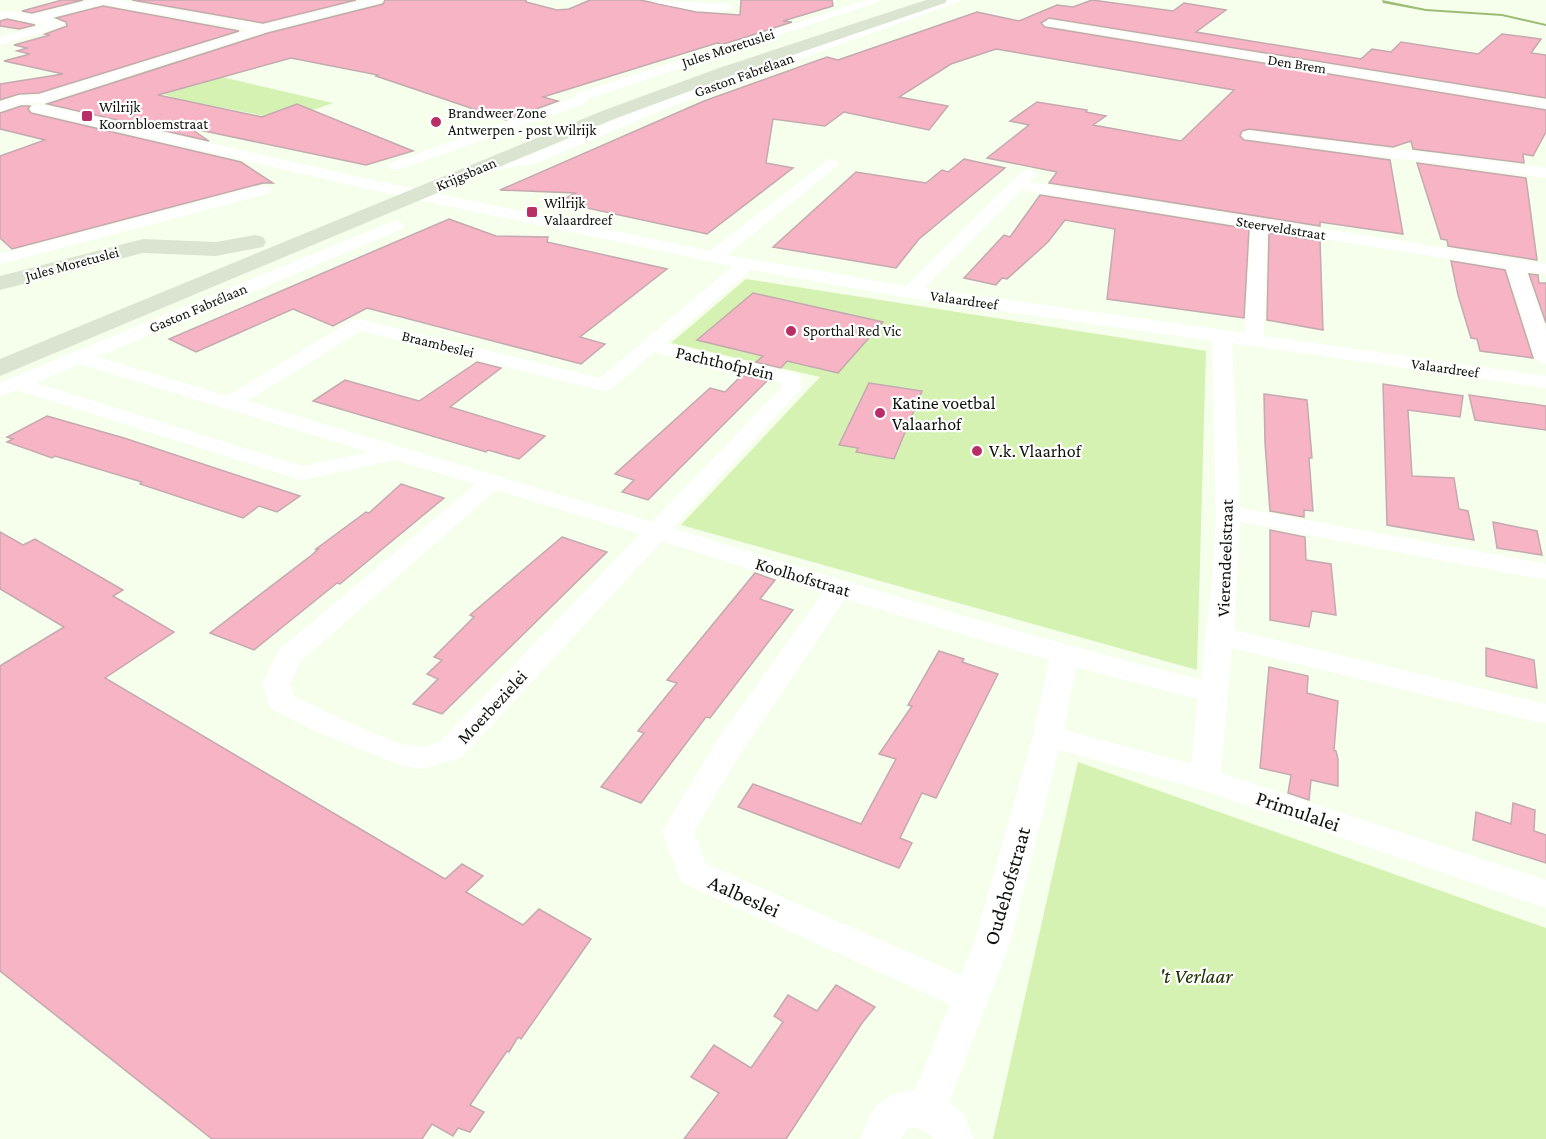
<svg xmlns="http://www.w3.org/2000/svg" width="1546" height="1139" font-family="'Crimson Pro',serif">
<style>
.green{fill:#d5f2b2}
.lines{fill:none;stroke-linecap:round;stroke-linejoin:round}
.stream{fill:#9dbb75;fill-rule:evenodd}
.building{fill:#f6b4c5;stroke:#c4a9b0;stroke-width:1.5}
.street{fill:#fff;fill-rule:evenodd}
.secondary{fill:#dbe4d0;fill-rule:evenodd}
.poi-dot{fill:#b92e66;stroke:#fff;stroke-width:2}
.labels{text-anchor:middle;stroke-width:4.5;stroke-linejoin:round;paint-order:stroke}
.far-street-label{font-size:15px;fill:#0f130b;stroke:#fff}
.far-poi-label{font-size:15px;fill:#0f130b;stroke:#fff;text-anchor:start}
.street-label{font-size:18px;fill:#0f130b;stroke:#fff}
.poi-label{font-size:18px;fill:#0f130b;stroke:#fff;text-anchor:start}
.near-street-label{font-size:21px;fill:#0f130b;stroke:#fff}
.near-park-label{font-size:21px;font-style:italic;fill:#213300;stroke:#fff}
</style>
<rect width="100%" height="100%" fill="#f6ffec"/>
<g class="green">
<polygon points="178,61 226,78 333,103 285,120 177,99 122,79"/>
<polygon points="746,279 1206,351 1197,670 681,525 820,377 671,343"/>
<polygon points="1078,762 1546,928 1546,1139 993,1139"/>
</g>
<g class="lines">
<polygon class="stream" points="1382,0 1426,9 1502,14 1546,24 1546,26 1502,16 1426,11 1383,3"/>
</g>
<g class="building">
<polygon points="62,0 83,0 32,13 22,11"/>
<polygon points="132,0 356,0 263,23"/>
<polygon points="385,0 526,0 526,2 557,10 569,9 590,0 640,0 696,12 740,15 741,0 832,0 833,6 783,21 792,22 740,39 723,44 717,43 543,97 558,101 506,120 376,76 378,75 291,58 158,95 262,117 297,104 413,151 366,165 190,128 209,141 47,104 268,33 383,4"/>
<polygon points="1092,0 1173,11 1184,3 1226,10 1196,32 1361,59 1372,49 1391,52 1401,42 1478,54 1502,34 1541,39 1531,53 1546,55 1546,98 1049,18 1041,23 1045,27 1546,110 1546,132 1533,156 1523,154 1524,163 1413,149 1411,141 1393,147 1249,129 1242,131 1240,136 1244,140 1390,160 1403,234 1320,222 1320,226 1049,183 1057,172 987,158 1029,125 1010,121 1037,102 1087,110 1086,112 1106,116 1093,125 1181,141 1234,90 996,49 951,64 899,97 948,106 929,130 844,112 825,126 773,119 766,163 793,168 707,234 559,202 575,193 500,190 704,101 827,57 838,60 977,12 1019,21 1057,5 1073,7"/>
<polygon points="103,6 239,31 39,93 19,94 0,100 0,84 63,74 4,61 30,54 17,51 27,48 14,45 50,35 45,34 67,26 66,22 56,18"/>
<polygon points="7,19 35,25 19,29 0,26 0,21"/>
<polygon points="21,106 30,106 28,109 31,113 241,162 273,183 263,183 12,249 0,238 0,156 45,140 0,129 0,113"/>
<polygon points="964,159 1005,168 919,239 896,268 773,247 856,172 926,183 942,170 948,172"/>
<polygon points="1417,163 1526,178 1537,260 1448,246 1447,240 1441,239"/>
<polygon points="1040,195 1249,229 1244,318 1107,299 1115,229 1065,220 1048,242 1007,279 1002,278 996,285 964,278 1004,235 1010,237"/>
<polygon points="449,219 496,236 548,237 547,242 667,269 580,337 605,344 581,364 367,308 333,326 293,309 196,352 169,339"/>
<polygon points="1269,233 1320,241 1323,330 1267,320"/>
<polygon points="1451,261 1505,270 1533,358 1480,351 1477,339 1471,338 1458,295"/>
<polygon points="1529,274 1538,275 1539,283 1546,283 1546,323"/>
<polygon points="753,293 883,322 838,373 787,361 781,368 756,362 763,356 697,340"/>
<polygon points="477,362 501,368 450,407 545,436 519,459 488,450 486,452 313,401 345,380 419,401"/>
<polygon points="742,375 767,381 648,500 622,492 634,480 615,474 710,388 725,392"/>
<polygon points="869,383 922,391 894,459 856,452 858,448 839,445"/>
<polygon points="1383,384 1463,396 1460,417 1408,410 1412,476 1454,478 1459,509 1468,511 1474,540 1387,525"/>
<polygon points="1264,394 1307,400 1312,458 1309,458 1313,511 1304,510 1304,517 1270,511 1265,443"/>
<polygon points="1469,395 1546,406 1546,430 1475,420"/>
<polygon points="47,416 124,438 300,496 277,512 259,506 243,518 140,484 142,482 55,456 52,458 7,442 13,439 7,437"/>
<polygon points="401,484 444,498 340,584 337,583 254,650 210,633 313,554 318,549 316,549 366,512 369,513"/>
<polygon points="1493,522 1537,531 1542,555 1497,548"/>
<polygon points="1270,530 1305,537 1306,560 1331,564 1336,615 1312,611 1309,627 1270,620"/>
<polygon points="0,532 23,545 35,539 123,590 113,596 174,632 105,678 445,879 462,864 483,876 466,892 523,925 539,909 591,939 521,1039 518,1037 509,1052 507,1051 470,1105 484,1112 470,1132 458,1128 453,1136 432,1124 422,1139 212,1139 0,971 0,666 64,627 0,589"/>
<polygon points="562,537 607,552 442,714 413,704 438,679 427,674 442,660 434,657 474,617 470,615"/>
<polygon points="755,573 775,580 760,599 793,610 710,718 706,717 641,803 601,787 644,733 638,731 677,683 667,680"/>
<polygon points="1486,648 1534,660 1537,688 1486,676"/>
<polygon points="939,651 964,659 962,662 998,674 936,798 922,793 900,838 912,843 899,868 738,807 753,784 861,824 896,759 879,754 912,706 908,705"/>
<polygon points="1269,667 1308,676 1307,693 1338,701 1334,750 1336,751 1338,759 1338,786 1311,780 1309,800 1288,793 1291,775 1260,768"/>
<polygon points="1513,803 1535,810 1534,831 1546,835 1546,863 1473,840 1476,812 1511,824"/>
<polygon points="836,985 875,1007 862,1023 786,1139 684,1139 719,1093 691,1077 714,1045 751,1068 783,1022 774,1016 788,995 817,1011"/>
</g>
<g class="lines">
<g class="street">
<polygon points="92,0 119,0 263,25 365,0 383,0 382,2 267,31 45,102 21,104 0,111 0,102 19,96 39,95 249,30 103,4 48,18 65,24 63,26 0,45 0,37 44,25 7,17 0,19 0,12 7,11 32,15"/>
<path d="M651,0l77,4 6,3c-14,11 -60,-1 -78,-4z"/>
<polygon points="868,0 884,0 588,99 584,104 401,169 391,169 388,166 391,163 574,98 578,93"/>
<polygon points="948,0 964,0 757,74 662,110 537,163 481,172 473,167 481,162 529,156 652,104 747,68"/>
<polygon points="1049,20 1546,100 1546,108 1045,25 1043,23"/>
<path d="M37,104l331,75 342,72 116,-90 5,-2 8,5 -3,3 -109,88 179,31 105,-104 13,-11 5,-2 8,5 -8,8 517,82v10l-20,-3 20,59v35l-7,-2 -3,-4 -29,-91 -240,-38 -3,106 282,40v12l-314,-45 8,165 306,56v16l-306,-58 -6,108 312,74v20l-314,-76 -11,125 325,107v28l-347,-119 -140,-39 -49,193 -61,159 14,11 11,26h-40c-9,-9 -15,-13 -27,-10l-6,10h-40c9,-32 20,-45 54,-49l35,-86 -269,-122 -19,-50 53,-89 108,-150 -161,-52 -201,217 -40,11 -21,-4 -87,-35 -42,-21 -9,-25 17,-34 197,-166 -81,-24 -94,20 -284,-90 -17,6v-13l9,-4 387,-159 8,5 -2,4 -305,128 130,39 124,-75 7,-2 242,59 133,-112 -365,-77 -336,-78 -2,-3zM1021,190l230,37 -6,106 -321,-45zM751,270l159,28 302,43 4,174 -4,66 -11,99c-178,-45 -353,-97 -528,-152l128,-139v-11l-3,-4 -133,-31zM361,331l243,60 7,-2 43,-37 127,30v6l-129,134 -405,-121zM79,364l290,88 -67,14 -266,-83zM496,490l144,44 -200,208c-6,1 -13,4 -19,5 -23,1 -103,-39 -127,-51l-4,-12 10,-22zM845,599l204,61 -16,76 -59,207 -13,32 -255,-111 -12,-32 43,-73zM1076,667l122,32 -7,65 -127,-34z"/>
<polygon points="1249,131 1546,168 1546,178 1244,138 1242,135 1244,132"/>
<polygon points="264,185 272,190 270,193 0,264 0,254"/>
</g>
<g class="secondary">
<polygon points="926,0 947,0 945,3 731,76 614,119 0,376 0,359 602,111 719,68"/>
<polygon points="255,235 263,237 266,242 263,247 216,256 143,253 0,290 0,276 143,239 216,242"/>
</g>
</g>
<g class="poi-dot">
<rect x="81" y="110" width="12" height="12" rx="3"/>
<circle cx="436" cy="122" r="6"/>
<rect x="526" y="206" width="12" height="12" rx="3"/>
<circle cx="791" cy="331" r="6"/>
<circle cx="880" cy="413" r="6"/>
<circle cx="977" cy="451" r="6"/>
</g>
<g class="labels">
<g class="far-street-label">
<text transform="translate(728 48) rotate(-18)" y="5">Jules Moretuslei</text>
<text transform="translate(1297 64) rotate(9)" y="5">Den Brem</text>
<text transform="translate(744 75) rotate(-20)" y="5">Gaston Fabrélaan</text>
<text transform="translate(466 174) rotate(-23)" y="5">Krijgsbaan</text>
<text transform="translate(1281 228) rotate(9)" y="5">Steerveldstraat</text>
<text transform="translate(72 264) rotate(-15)" y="5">Jules Moretuslei</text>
<text transform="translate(964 300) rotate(8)" y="5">Valaardreef</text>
<text transform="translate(198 308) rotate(-23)" y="5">Gaston Fabrélaan</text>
<text transform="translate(438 344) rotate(14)" y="5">Braambeslei</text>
<text transform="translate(1445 368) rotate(8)" y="5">Valaardreef</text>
</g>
<g class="far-poi-label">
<text x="99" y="112">Wilrijk<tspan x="99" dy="17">Koornbloemstraat</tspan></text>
<text x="448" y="118">Brandweer Zone<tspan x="448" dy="17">Antwerpen - post Wilrijk</tspan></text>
<text x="544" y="208">Wilrijk<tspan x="544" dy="17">Valaardreef</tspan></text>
<text x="803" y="336">Sporthal Red Vic</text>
</g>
<g class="street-label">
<text transform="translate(725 363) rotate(13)" y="6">Pachthofplein</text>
<text transform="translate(1225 558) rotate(-88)" y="6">Vierendeelstraat</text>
<text transform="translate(803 577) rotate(17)" y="6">Koolhofstraat</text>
<text transform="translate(492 707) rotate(-47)" y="6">Moerbezielei</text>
</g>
<g class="poi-label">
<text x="892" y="409">Katine voetbal<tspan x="892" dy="21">Valaarhof</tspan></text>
<text x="989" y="457">V.k. Vlaarhof</text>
</g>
<g class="near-street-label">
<text transform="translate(1298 811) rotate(19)" y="7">Primulalei</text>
<text transform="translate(1007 886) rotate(-74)" y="7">Oudehofstraat</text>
<text transform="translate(744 896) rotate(24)" y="7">Aalbeslei</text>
</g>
<g class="near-park-label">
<text x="1196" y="983">'t Verlaar</text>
</g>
</g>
</svg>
